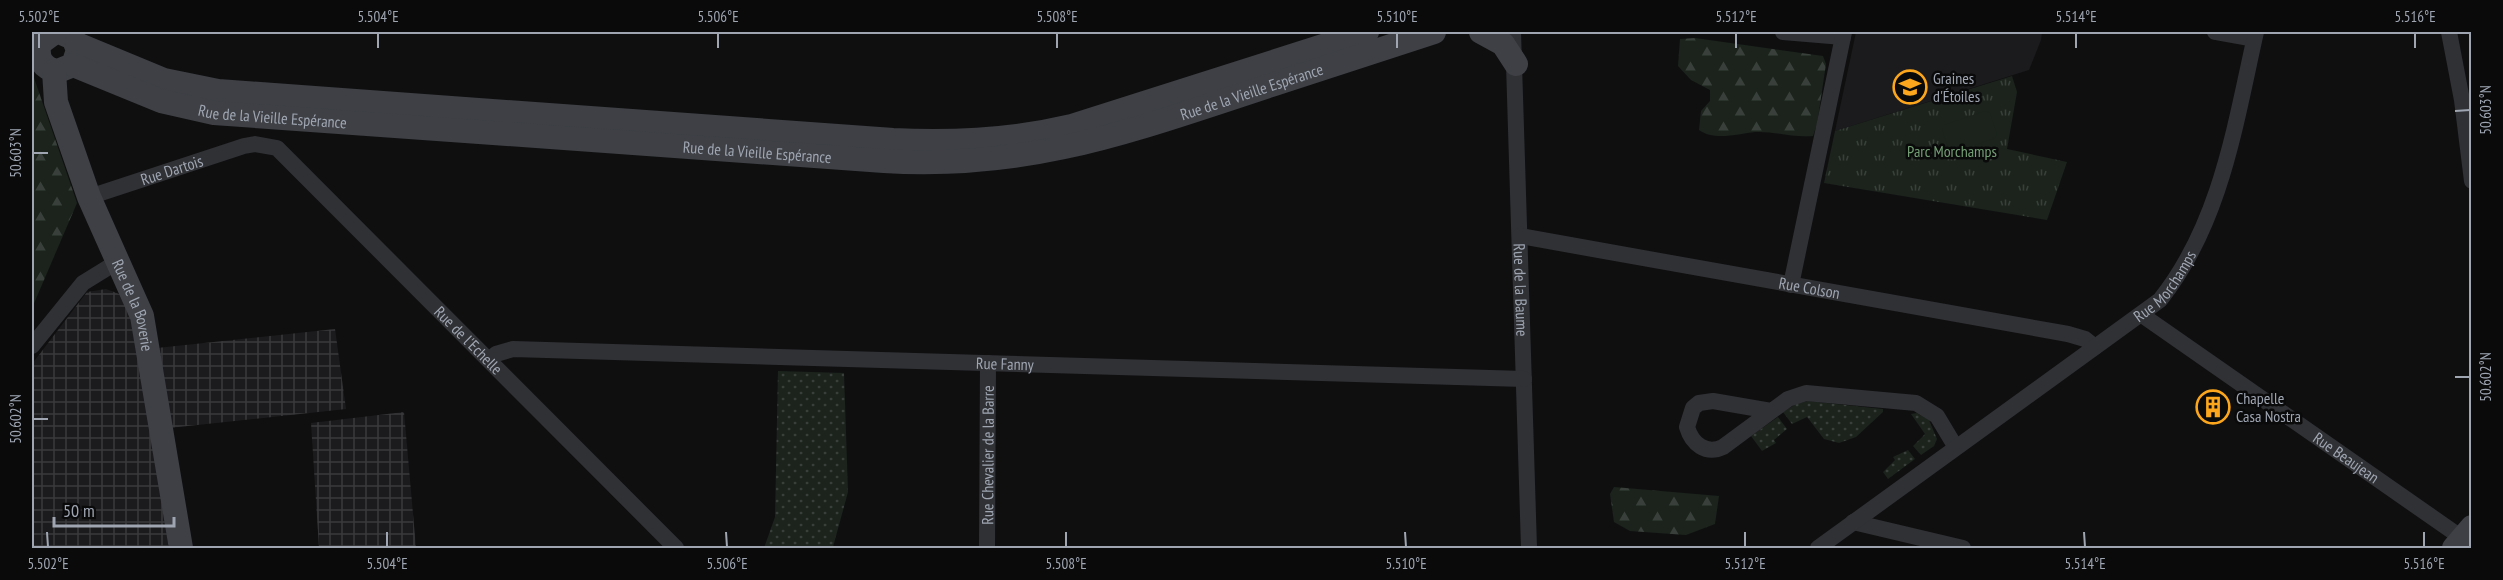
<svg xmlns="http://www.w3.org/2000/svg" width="2503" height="580" font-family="'PT Sans Narrow',sans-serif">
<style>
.built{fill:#1b1b1d}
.industrial{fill:url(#industrial-grid)}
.grass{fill:url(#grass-dots)}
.forest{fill:url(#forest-firs)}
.park{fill:url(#park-tufts)}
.pitch{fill:#1b231c}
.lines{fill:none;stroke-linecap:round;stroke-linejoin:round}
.street{stroke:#303135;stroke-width:16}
.secondary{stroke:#3e4045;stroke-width:24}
.ticks{fill:none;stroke:#9fa6b2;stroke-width:2}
.labels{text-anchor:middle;stroke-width:5;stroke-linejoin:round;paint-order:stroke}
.poi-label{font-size:16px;fill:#9fa6b2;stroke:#0a0a0b;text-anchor:start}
.street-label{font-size:16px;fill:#9fa6b2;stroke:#0a0a0b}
.park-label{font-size:16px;fill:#749f75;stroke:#0a0a0b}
.neatline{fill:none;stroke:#9fa6b2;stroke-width:2}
.ticks-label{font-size:15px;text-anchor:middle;fill:#9fa6b2}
</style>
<defs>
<pattern id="industrial-grid" width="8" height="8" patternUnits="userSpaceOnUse" patternTransform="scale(1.5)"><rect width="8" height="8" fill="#1b1b1d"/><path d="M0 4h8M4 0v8" fill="none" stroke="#39393b"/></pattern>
<pattern id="grass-dots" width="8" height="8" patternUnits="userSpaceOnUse" patternTransform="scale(1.5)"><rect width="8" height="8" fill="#1b231c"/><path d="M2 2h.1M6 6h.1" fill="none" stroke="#39403b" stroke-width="1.8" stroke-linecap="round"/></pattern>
<pattern id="forest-firs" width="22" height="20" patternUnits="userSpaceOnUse" patternTransform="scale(1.5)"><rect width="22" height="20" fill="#1b231c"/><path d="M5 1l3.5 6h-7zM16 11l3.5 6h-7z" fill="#39403b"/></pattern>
<pattern id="park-tufts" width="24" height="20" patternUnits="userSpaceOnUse" patternTransform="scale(1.5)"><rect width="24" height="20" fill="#1b231c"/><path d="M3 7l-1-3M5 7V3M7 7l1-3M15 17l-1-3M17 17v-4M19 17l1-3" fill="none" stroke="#39403b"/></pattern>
</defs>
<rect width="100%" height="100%" fill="#0f0f10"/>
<polygon class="built" points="1856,32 2042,32 2041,40 2029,70 1835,131"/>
<g class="industrial">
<polygon points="106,289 122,295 139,337 172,545 160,548 32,548 32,364 87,292"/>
<polygon points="335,329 346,409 169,428 157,348"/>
<polygon points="404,412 416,548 319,548 311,423"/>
</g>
<g class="grass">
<polygon points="778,371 844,373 848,492 833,547 764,548 775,517"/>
<polygon points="1808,401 1883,409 1883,412 1856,437 1839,443 1824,439 1807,417 1792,424 1783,412 1796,404"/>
<polygon points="1917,413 1929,420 1937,439 1934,446 1921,455 1913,446 1925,434 1911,414"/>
<polygon points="1778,417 1787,429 1774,440 1776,443 1762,451 1751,436"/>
<polygon points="1908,450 1915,459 1888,479 1883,472 1895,460 1893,457"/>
</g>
<g class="forest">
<path d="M1695,38l128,18 3,8 -9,60 -4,12c-20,2 -38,-5 -58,-4 -17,2 -41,9 -56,-2l2,-19 9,-10v-11l-19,-10 -13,-14 2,-27z"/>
<polygon points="32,72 77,203 32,308"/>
<polygon points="1614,487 1719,496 1715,524 1686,535 1630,531 1614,522 1610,494"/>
</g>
<polygon class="park" points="2012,76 2017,92 2007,149 2067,162 2047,220 1824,183 1835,131"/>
<polygon class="pitch" points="1985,111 1990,113 1997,134 1995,138 1953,153 1949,150 1942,129 1944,125"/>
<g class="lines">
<g class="street">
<path id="s1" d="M1513,32l16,516"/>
<polyline points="1783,32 1843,37"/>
<polyline points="2215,32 2254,39"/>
<polyline points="2449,32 2462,100 2472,181"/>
<path id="s2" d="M89,197l155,-51 11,-2 22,4 399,400"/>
<path id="s3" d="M1520,236l548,98 17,5 10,8"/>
<polyline points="1791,285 1844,32"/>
<path id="s4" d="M2142,315l320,223"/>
<polyline points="32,346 83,283 117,262"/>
<path id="s5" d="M489,360l7,-6 17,-5 1011,30"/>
<path d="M1771,411l-58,-10 -14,2 -6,5 -6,19c5,17 19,28 36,20l65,-48 18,-6 110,10 21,13 18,30"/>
<polyline points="1853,522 1963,548"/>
<path id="s6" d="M987,548l1,-185"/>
<path id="s7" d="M1818,548l342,-248c61,-77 75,-175 96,-268"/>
</g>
<g class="secondary">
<path d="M55,32l-15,11c-4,14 2,26 18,28l15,-6 5,-15 -5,-12 -14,-6"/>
<polyline points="1481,32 1503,44 1516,64"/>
<path d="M77,44l87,36 54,11 675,49c61,3 120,0 179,-14l295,-94"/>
<path id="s8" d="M73,65l88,36 53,12 670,48c133,8 227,-23 351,-64 66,-22 132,-43 199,-65"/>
<path id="s9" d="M54,71l2,31 33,95 53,119 39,232"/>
<polyline points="2454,548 2472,527"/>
</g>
</g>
<path class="ticks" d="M39,33v15M378,33v15M718,33v15M1057,33v15M1397,33v15M1736,33v15M2076,33v15M2415,33v15M2455,111l15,-1M33,153h15M2455,377h15M33,419h15M47,532l1,15M387,532v15M726,532l1,15M1066,532v15M1405,532l1,15M1745,532v15M2084,532l1,15M2424,532v15"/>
<defs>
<g id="school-ring" transform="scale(1.725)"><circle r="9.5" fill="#0a0a0b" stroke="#fba61c" stroke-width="1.5"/><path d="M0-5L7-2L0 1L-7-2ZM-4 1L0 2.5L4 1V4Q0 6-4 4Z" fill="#fba61c"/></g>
<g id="building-ring" transform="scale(1.725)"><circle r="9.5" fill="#0a0a0b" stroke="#fba61c" stroke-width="1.5"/><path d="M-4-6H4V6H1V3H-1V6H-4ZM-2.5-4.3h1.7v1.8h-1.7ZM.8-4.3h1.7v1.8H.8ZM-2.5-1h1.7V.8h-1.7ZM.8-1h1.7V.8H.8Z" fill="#fba61c"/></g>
</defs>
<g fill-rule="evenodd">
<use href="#school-ring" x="1910" y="87"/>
<use href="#building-ring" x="2213" y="407"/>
</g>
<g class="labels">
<g class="poi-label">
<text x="1933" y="84">Graines<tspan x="1933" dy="18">d'Étoiles</tspan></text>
<text x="2236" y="404">Chapelle<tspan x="2236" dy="18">Casa Nostra</tspan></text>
</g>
<g class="street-label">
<text dy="6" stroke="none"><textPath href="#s8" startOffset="1198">Rue de la Vieille Espérance</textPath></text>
<text dy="6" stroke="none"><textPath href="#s8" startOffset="208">Rue de la Vieille Espérance</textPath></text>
<text dy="6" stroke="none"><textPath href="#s8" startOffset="694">Rue de la Vieille Espérance</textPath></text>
<text dy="6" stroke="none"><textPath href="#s2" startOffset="87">Rue Dartois</textPath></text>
<text dy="6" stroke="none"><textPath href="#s7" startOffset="436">Rue Morchamps</textPath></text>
<text dy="6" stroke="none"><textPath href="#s3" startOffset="294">Rue Colson</textPath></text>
<text dy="6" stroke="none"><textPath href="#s1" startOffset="258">Rue de la Baume</textPath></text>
<text dy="6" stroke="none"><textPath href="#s9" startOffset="249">Rue de la Boverie</textPath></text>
<text dy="6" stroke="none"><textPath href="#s2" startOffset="468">Rue de l'Echelle</textPath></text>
<text dy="6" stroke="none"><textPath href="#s5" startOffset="519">Rue Fanny</textPath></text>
<text dy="6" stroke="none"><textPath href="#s6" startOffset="93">Rue Chevalier de la Barre</textPath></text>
<text dy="6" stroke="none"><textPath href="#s4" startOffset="249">Rue Beaujean</textPath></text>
</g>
<g class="park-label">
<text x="1952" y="157">Parc Morchamps</text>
</g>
</g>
<rect width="2503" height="580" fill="none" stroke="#0a0a0b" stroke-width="66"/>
<path d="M54 517v9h120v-9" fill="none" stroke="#9fa6b2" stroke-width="3"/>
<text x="63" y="517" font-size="18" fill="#9fa6b2" stroke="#0a0a0b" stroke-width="4.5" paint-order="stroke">50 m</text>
<rect x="33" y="33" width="2437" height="514" class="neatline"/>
<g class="ticks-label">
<text x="39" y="22">5.502°E</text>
<text x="378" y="22">5.504°E</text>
<text x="718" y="22">5.506°E</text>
<text x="1057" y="22">5.508°E</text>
<text x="1397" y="22">5.510°E</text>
<text x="1736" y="22">5.512°E</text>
<text x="2076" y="22">5.514°E</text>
<text x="2415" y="22">5.516°E</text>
<text transform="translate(2486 110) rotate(-90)" y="5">50.603°N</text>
<text transform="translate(16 153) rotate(-90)" y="5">50.603°N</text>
<text transform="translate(2486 377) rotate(-90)" y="5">50.602°N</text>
<text transform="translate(16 419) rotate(-90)" y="5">50.602°N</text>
<text x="48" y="569">5.502°E</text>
<text x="387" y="569">5.504°E</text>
<text x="727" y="569">5.506°E</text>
<text x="1066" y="569">5.508°E</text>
<text x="1406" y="569">5.510°E</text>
<text x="1745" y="569">5.512°E</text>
<text x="2085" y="569">5.514°E</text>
<text x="2424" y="569">5.516°E</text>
</g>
</svg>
